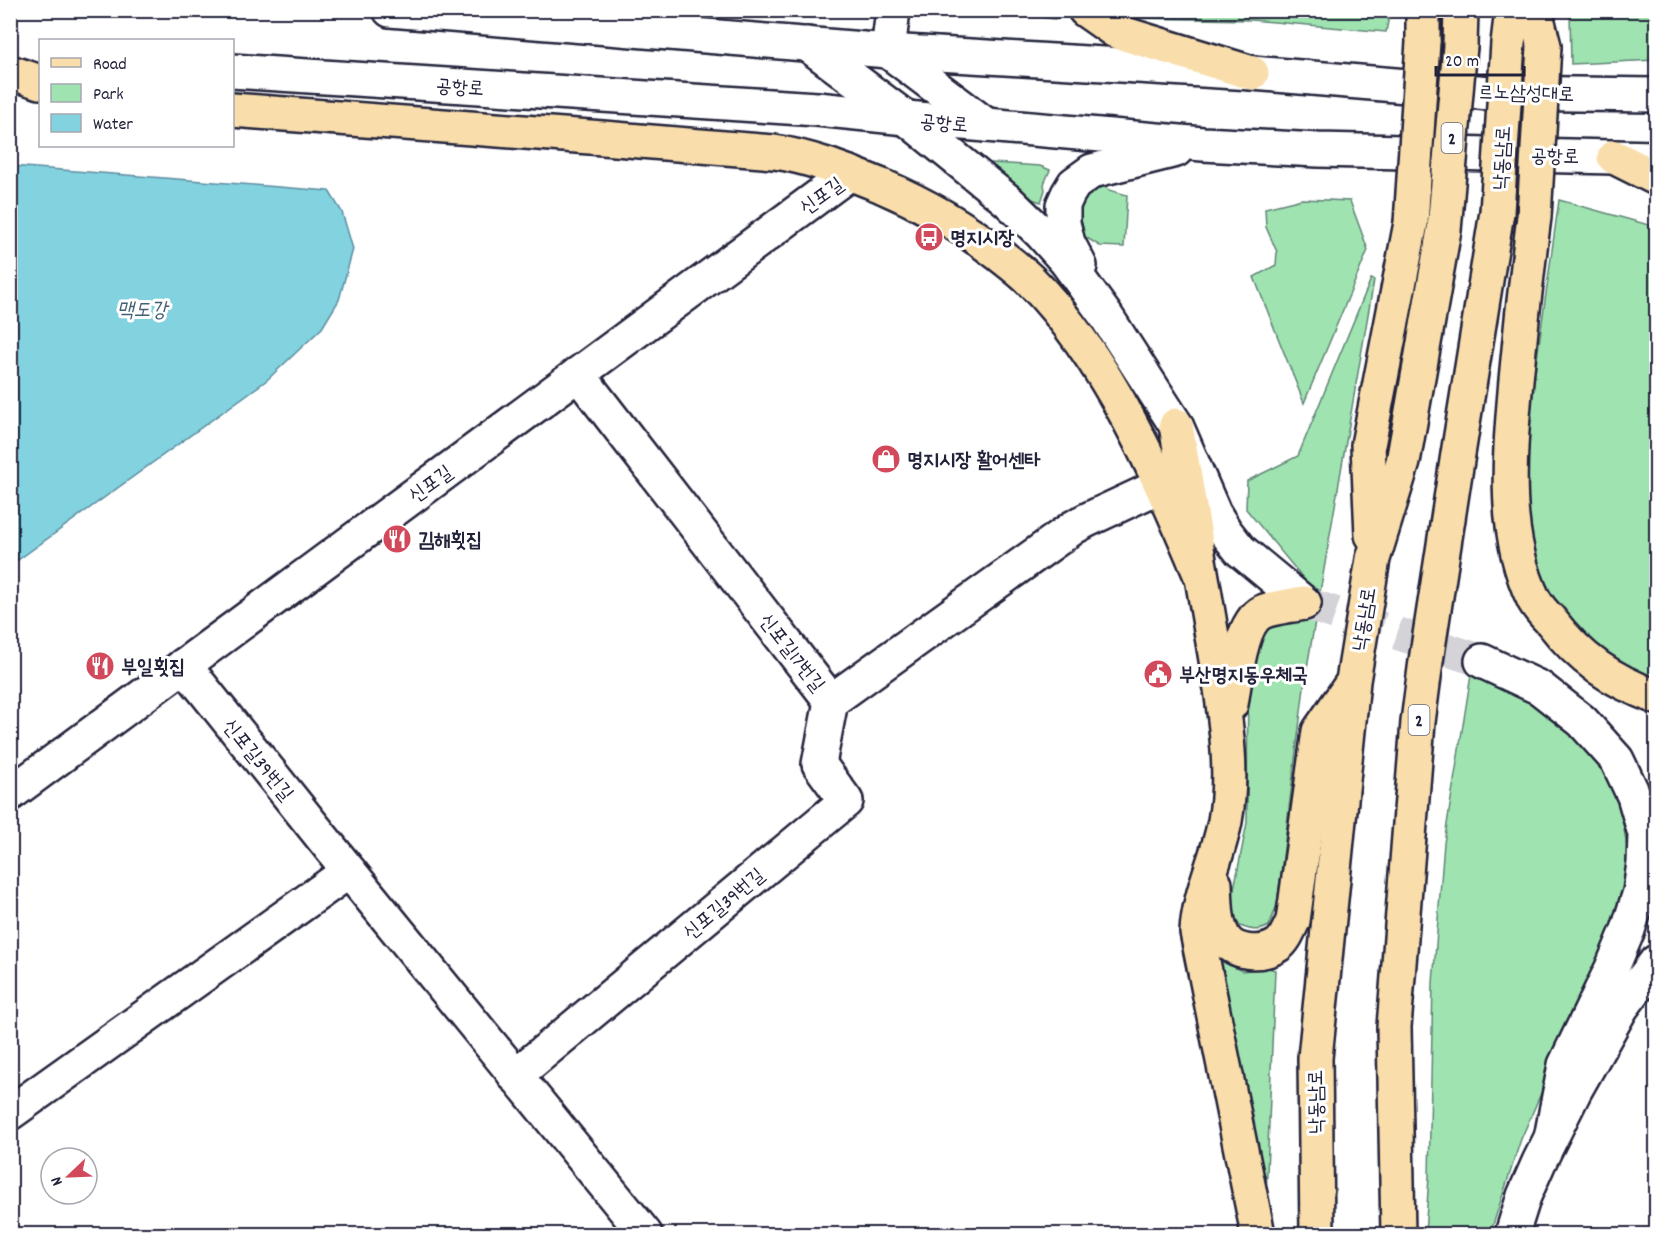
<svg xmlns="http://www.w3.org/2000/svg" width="1667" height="1245" font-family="Dekko,'Poor Story',sans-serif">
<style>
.green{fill:#9fe4b0;stroke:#608376;stroke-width:1.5}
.water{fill:#83d2e0;stroke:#5c8c9e;stroke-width:1.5}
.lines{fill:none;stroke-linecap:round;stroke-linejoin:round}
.secondary-tunnel{stroke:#d3d3d8;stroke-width:33;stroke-dasharray:33 16;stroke-linecap:butt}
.minor-casing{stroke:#22223b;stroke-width:38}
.secondary-casing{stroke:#22223b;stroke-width:38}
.primary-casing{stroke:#22223b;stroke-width:38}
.minor{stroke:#fff;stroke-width:33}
.secondary{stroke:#fff;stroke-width:33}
.primary{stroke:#f9deab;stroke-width:33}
.primary-bridge-casing{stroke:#22223b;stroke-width:38;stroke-linecap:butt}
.primary-bridge{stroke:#f9deab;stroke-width:33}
.labels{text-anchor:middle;stroke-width:6;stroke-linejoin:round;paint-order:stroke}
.shield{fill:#fff;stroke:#646476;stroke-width:1.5}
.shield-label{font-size:18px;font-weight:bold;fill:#22223b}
.street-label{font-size:20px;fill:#22223b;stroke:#fff}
.poi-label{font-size:20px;font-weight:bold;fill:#22223b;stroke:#fff;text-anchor:start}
.water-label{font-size:21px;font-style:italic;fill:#446075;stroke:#fff}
</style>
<rect width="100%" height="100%" fill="#fff"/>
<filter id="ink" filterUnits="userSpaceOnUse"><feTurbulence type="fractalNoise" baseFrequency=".0167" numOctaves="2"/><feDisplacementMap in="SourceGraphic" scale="12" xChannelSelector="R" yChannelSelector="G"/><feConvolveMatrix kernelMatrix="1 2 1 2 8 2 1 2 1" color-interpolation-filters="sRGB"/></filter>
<g filter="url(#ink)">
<g class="green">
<polygon points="1061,11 1063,12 1062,17 1054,19 997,11"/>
<polygon points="1120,11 1390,11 1386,32 1251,20 1134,18"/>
<polygon points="1570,11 1656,11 1656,60 1571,64"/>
<polygon points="991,163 1040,166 1050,170 1044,184 1045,190 1041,202 1032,199 990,169"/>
<polygon points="1100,184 1109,190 1127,195 1124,247 1100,246 1082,235 1078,223 1080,199"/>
<polygon points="1302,199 1350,201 1368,250 1304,403 1254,277 1276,265 1277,252 1266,227 1265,208"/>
<polygon points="1559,200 1656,227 1656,682 1606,657 1560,614 1543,580 1530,543 1524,507 1525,445"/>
<path d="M1371,279l3,1 -69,399 -28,226 -8,21c-11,6 -18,4 -29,0l-7,-11 -2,-11 16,-81 1,-162 6,-29 59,-42 -67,-81 1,-28 51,-25z"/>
<polygon points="1471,675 1548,710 1593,749 1618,793 1628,854 1620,907 1599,961 1521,1139 1490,1234 1425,1234 1429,1177 1433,983 1444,843"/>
<polygon points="1217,959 1242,971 1269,968 1275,970 1266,1198"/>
</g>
<polygon class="water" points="11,166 329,191 342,212 353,249 339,300 322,328 267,380 11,565"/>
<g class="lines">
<polyline class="secondary-tunnel" points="1304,603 1482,661"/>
<g class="minor-casing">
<g id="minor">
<polyline points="578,374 831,701 1074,527 1087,520 1162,485"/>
<polyline points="184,665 349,871 645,1234"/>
<polyline points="10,794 850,173"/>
<polyline points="515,1076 846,801 819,764 831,701"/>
<polyline points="10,1113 349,871"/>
</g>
</g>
<g class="secondary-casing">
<g id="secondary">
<polyline points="390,10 888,51 1252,73 1490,93 1656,95"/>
<polyline points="893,10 888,51 986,125"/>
<polyline points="807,44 906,118 1008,201 1041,233 1066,261 1106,316 1176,425 1214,513 1225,531 1240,550 1304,603"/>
<polyline points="232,71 817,109 906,118 1203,144 1318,150 1656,158"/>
<polyline points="1080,266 1068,243 1063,223 1063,205 1068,194 1074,184 1092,171 1176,150"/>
<polyline points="1482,661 1540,688 1582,721 1617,760 1634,796 1645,834 1644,863 1640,892 1628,930 1612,968 1565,1065 1552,1133"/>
<polyline points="1512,1234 1524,1196 1539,1162 1574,1092 1622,1007 1656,962"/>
</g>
</g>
<g class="primary-casing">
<g id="primary">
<polyline points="1085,10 1115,31 1252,73"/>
<polyline points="1423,10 1423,42"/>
<polyline points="1535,10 1544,46"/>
<polyline points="1508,43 1512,10"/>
<polyline points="1460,46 1461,10"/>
<polyline points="10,72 40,82"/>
<path d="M232,110l371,28 171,14c37,5 73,20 108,34 42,18 82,41 118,69 10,8 22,17 31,26 78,79 127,194 170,295"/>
<polyline points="1614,157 1656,178"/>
<path d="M1534,217c-7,54 -13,108 -18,163 -6,72 -15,153 18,220 4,7 11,15 17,21 30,39 60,59 105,76"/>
<path d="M1176,425l45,264c6,43 12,88 4,132 -7,37 -26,72 -28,111l61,302"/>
<polyline points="1372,535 1368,445 1411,223"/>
<path d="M1231,704c4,-23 9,-81 31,-92 12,-5 28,-6 42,-9"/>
<path d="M1215,884c1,17 0,36 8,52 9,18 39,20 55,9 7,-5 11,-16 15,-24l26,-190 31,-45"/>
<polyline points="1317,1234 1315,1058 1353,681 1373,559 1403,462 1444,230"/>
<polyline points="1398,1234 1394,1027 1418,722 1426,661 1458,454 1497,212"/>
</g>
</g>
<use href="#minor" class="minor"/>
<use href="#secondary" class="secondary"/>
<use href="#primary" class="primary"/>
<g class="primary-bridge-casing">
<g id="primary-bridge">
<polyline points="1497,212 1508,43"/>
<polyline points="1534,217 1544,46"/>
<polyline points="1411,223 1423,42"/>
<polyline points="1444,230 1460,46"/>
</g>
</g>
<use href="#primary-bridge" class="primary-bridge"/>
</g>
</g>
<defs>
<g id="bus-disc" transform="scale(1.5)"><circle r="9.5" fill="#d1495b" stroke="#fff"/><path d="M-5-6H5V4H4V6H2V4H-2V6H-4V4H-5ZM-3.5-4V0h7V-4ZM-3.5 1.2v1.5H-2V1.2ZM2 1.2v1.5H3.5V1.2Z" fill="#fff"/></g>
<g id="shop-disc" transform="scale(1.5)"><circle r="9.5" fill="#d1495b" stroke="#fff"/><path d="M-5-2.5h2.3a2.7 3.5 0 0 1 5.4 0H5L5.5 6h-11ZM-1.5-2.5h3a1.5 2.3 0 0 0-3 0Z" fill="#fff"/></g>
<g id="restaurant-disc" transform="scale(1.5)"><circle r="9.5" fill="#d1495b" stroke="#fff"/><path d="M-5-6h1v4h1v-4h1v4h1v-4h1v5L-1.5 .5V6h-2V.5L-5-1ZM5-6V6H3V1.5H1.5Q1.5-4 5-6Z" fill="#fff"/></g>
<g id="civic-disc" transform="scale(1.5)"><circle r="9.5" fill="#d1495b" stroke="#fff"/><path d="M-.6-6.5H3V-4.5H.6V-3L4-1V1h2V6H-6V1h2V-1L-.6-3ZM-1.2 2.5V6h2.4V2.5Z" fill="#fff"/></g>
</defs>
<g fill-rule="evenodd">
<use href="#bus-disc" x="929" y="237"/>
<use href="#shop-disc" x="886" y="459"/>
<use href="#restaurant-disc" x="397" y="539"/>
<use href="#restaurant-disc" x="100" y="666"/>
<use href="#civic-disc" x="1158" y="674"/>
</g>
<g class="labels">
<g class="shield">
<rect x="1441.5" y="123" width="21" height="30" rx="4.5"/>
<rect x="1408.5" y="705" width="21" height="30" rx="4.5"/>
</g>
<g class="shield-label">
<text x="1452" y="144">2</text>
<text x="1419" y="726">2</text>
</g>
<g class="street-label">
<text transform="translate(460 86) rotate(4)" y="7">공항로</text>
<text transform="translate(1526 92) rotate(2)" y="7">르노삼성대로</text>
<text transform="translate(944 122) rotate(5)" y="7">공항로</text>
<text transform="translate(1555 155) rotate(1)" y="7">공항로</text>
<text transform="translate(1501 158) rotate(-87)" y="7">낙동남로</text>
<text transform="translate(821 195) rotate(-36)" y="7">신포길</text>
<text transform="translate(430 483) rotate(-36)" y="7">신포길</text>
<text transform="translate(1363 619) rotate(-81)" y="7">낙동남로</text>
<text transform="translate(793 652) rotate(52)" y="7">신포길17번길</text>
<text transform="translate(259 759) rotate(51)" y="7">신포길39번길</text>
<text transform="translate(723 903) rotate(-40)" y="7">신포길39번길</text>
<text transform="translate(1315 1102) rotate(-91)" y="7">낙동남로</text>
</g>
<g class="poi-label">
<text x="950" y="244">명지시장</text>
<text x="907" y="466">명지시장 활어센타</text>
<text x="418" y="546">김해횟집</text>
<text x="121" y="673">부일횟집</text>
<text x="1179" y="681">부산명지동우체국</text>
</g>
<g class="water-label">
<text x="142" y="316">맥도강</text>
</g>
</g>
<rect width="1667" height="1245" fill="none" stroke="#fff" stroke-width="36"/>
<rect x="18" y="18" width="1631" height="1209" fill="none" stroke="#22223b" stroke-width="2" filter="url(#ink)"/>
<rect x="39" y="39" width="195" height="108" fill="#ffffff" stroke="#a7a7b1" stroke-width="1.5"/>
<rect x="51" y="58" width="30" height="9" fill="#f9deab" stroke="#a7a7b1" stroke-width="1.5"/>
<text x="93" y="69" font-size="18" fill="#22223b">Road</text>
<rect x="51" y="84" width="30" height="18" fill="#9fe4b0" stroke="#a7a7b1" stroke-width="1.5"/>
<text x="93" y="99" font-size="18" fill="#22223b">Park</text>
<rect x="51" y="114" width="30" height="18" fill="#83d2e0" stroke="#a7a7b1" stroke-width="1.5"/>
<text x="93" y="129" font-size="18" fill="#22223b">Water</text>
<g transform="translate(69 1176) rotate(247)"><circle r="28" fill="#ffffff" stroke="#a7a7b1" stroke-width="1.5"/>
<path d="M0-4.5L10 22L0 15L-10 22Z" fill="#d1495b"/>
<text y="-9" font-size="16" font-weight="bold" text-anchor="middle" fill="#22223b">N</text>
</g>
<path d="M1436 66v9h88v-9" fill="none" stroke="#22223b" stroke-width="3"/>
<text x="1445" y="66" font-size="18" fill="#22223b" stroke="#ffffff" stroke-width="4.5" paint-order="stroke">20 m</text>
</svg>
